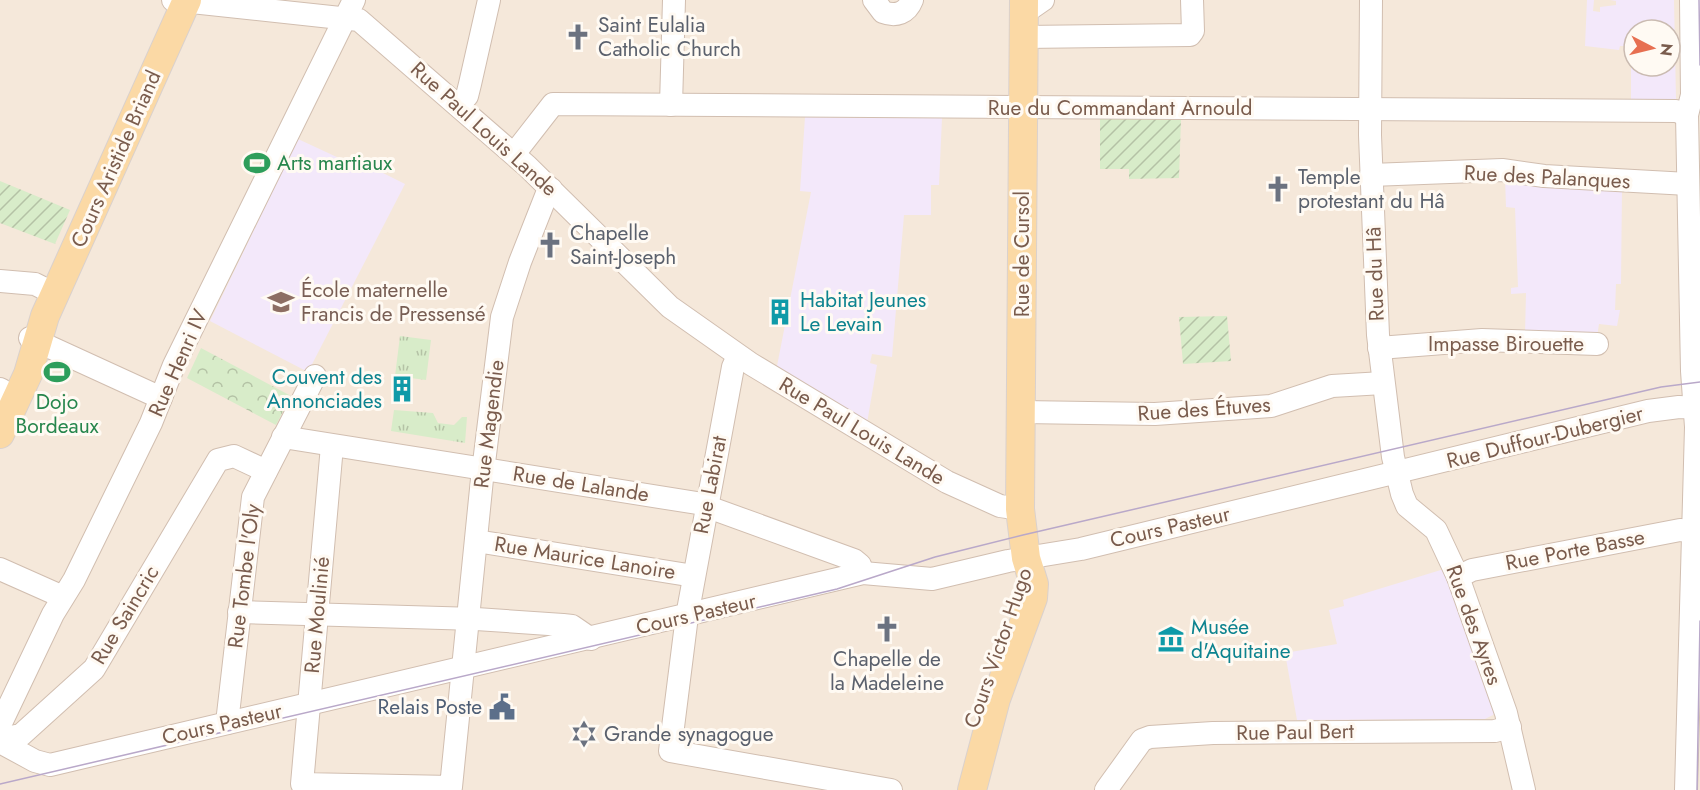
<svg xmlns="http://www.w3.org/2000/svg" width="1700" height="790" font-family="Jost,sans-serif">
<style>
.residential{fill:#f5e8da;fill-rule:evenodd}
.education{fill:#f3e8fa}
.grass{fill:url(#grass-tufts)}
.park{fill:url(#park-crowns)}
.garden{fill:url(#garden-furrows)}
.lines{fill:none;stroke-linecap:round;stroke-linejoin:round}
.minor-casing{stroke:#d1beb0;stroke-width:24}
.major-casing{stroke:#dad1cd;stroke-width:30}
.minor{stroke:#fff;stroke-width:22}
.major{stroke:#fbd9a5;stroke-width:28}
.tram{stroke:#b9a8c9;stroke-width:1.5}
.labels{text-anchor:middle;stroke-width:6;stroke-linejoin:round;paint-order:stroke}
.worship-label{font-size:21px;fill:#5b616d;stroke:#fffaf3;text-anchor:start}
.street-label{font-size:21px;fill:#7a5c4d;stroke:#fffaf3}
.leisure-label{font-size:21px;fill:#27864d;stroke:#fffaf3;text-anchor:start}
.education-label{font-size:21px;fill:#785e54;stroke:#fffaf3;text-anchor:start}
.culture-label{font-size:21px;fill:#0d838f;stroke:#fffaf3;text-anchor:start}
.service-label{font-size:21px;fill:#4e5e75;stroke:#fffaf3;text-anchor:end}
</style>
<defs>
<pattern id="grass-tufts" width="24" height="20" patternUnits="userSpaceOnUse" patternTransform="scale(1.5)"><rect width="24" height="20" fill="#d8ecc9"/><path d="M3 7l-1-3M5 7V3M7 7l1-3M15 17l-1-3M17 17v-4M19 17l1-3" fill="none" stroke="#b4c2a5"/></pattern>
<pattern id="park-crowns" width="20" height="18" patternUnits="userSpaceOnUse" patternTransform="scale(1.5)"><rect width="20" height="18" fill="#d8ecc9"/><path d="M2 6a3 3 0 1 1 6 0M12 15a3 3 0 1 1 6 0" fill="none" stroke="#b4c2a5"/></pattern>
<pattern id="garden-furrows" width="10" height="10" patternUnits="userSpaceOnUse" patternTransform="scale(1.5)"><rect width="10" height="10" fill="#d8ecc9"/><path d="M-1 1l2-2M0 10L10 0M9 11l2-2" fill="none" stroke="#b4c2a5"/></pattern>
</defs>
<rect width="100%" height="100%" fill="#fdf6ec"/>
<path class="residential" d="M0,0h1700v790h-1700zM1634,30h36v36h-36z"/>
<g class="education">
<polygon points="1587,0 1594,0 1593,11 1600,12 1600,7 1616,5 1616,1 1610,0 1674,0 1676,99 1631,100 1631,68 1670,66 1670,30 1634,30 1634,46 1620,46 1619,50 1585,46"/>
<polygon points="805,117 942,118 939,185 931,185 931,215 904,215 892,357 872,354 870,363 877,365 867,423 777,366 811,192 800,191"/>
<polygon points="298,139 354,165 357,160 405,184 308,372 210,321"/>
<polygon points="1505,177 1622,188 1621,284 1616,284 1615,310 1620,310 1617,326 1599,324 1597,337 1525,334 1526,293 1511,294 1511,288 1518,287 1515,208 1506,207"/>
<polygon points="1444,569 1495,712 1493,715 1485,719 1297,720 1285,653 1337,644 1329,610 1344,606 1343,600"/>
</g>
<g class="grass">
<polygon points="400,336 431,340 426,380 395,376"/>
<polygon points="394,410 433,413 438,423 454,425 462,417 467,417 465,443 391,431"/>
</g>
<polygon class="park" points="201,348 291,396 276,425 187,378"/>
<g class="garden">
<polygon points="1100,118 1181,119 1179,178 1129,179 1129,169 1100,169"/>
<polygon points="0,181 70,210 55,244 0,223"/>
<polygon points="1227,316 1231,361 1183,364 1179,317"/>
</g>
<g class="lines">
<g class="minor-casing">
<g id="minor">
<polyline points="173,0 359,20 527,166 670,307 751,364 947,482 1000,506 1020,509"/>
<path d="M874,0l9,12c13,5 24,1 29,-12"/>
<polyline points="1371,0 1370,135 1378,335 1393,457 1402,494 1407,506 1436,530 1458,577 1506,713 1524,790"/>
<polyline points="1024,9 1030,9 1043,0"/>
<polyline points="1024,37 1190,35 1193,31 1192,0"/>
<polyline points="459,105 467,96 470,84 489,0"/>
<polyline points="671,105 674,0"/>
<polyline points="514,154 553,104 1676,111 1687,115"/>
<polyline points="1371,175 1502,170 1544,176 1688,184"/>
<polyline points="0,281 35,284 55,294"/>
<polyline points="30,338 161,398"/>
<polyline points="1379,348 1482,340 1597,344"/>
<polyline points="738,356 733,367 687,616 670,751 891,790"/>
<polyline points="0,389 2,390"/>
<polyline points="1022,412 1155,414 1271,406 1332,386 1383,383"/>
<polyline points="283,437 697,503 854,560 860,565 863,573"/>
<polyline points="332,446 302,784 451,787 482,479 502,317 520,262 546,196 551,189"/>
<polyline points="476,541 694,576"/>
<polyline points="0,569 63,597"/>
<polyline points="1458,577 1472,570 1680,530 1700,532"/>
<polyline points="239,612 476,619 563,625 572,626 591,639"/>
<polyline points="227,723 253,497 315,376"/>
<polyline points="0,725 53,614 74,580 151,423 174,365 354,0"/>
<polyline points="0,739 21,735 94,669 218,460 234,456 266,471"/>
<polyline points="0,742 35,761 50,765 863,573 932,579 1008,561 1081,549 1648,411 1679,407 1700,408"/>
<polyline points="1106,790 1142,740 1150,737 1213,733 1495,731 1510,727"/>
<polyline points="1686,790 1696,427 1692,371 1687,115 1692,95 1691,0"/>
</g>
</g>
<g class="major-casing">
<g id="major">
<polyline points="0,434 28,374 45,316 187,0"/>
<polyline points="972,790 996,699 1033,598 1034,584 1026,558 1020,509 1024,0"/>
</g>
</g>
<use href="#minor" class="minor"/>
<use href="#major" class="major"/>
<g class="tram">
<polyline points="1699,0 1700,65"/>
<polyline points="0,784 837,589 935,557 1023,535 1661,387 1700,382"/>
<polyline points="1697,790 1700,621"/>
</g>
</g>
<defs>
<g id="church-bare" transform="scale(2.07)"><path d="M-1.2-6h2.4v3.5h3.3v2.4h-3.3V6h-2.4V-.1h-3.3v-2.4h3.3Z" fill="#6b7280" stroke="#fffaf3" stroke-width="2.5" paint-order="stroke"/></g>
<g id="stadium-bare" transform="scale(2.07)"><path d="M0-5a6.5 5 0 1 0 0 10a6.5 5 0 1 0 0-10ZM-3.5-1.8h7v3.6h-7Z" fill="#2e9e5b" stroke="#fffaf3" stroke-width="2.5" paint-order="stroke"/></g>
<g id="school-bare" transform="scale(2.07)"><path d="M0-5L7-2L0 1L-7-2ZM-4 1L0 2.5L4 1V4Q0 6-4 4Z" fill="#8d6e63" stroke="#fffaf3" stroke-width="2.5" paint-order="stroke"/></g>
<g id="building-bare" transform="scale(2.07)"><path d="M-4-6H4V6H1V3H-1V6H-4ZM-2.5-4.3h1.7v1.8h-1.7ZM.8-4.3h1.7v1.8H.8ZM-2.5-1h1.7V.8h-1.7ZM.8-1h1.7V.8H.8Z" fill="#0f9aa8" stroke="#fffaf3" stroke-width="2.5" paint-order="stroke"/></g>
<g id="museum-bare" transform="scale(2.07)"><path d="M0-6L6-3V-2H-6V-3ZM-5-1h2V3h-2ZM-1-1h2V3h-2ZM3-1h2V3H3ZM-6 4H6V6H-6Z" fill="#0f9aa8" stroke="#fffaf3" stroke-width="2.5" paint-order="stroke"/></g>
<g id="civic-bare" transform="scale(2.07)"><path d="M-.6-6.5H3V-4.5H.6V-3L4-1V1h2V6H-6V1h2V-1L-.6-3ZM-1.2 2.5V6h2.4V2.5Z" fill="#5c6f8a" stroke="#fffaf3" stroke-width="2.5" paint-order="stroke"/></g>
<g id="synagogue-bare" transform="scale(2.07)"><path d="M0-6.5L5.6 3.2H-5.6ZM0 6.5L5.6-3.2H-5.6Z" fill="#6b7280" stroke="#fffaf3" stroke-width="2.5" paint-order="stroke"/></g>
</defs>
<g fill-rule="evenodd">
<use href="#church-bare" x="578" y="37"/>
<use href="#stadium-bare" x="257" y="163"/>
<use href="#church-bare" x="1278" y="189"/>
<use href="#church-bare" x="550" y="245"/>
<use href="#school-bare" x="281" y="302"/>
<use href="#building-bare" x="780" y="312"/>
<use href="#stadium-bare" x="57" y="372"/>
<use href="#building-bare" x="402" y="389"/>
<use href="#church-bare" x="887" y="629"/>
<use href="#museum-bare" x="1171" y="639"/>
<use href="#civic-bare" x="502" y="707"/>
<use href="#synagogue-bare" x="584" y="734"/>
</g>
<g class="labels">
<g class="worship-label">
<text x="598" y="32">Saint Eulalia<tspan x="598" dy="24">Catholic Church</tspan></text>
<text x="1298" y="184">Temple<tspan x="1298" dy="24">protestant du Hâ</tspan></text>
<text x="570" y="240">Chapelle<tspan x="570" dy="24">Saint-Joseph</tspan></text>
<text x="887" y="666" text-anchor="middle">Chapelle de<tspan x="887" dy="24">la Madeleine</tspan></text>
<text x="604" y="741">Grande synagogue</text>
</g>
<g class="street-label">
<text x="1120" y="115">Rue du Commandant Arnould</text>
<text transform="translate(484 129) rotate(42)" y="7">Rue Paul Louis Lande</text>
<text transform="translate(116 159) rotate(-66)" y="7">Cours Aristide Briand</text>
<text transform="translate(1547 177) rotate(3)" y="7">Rue des Palanques</text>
<text transform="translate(1022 254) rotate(-90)" y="7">Rue de Cursol</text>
<text transform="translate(1375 274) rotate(-92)" y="7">Rue du Hâ</text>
<text x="1506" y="351">Impasse Birouette</text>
<text transform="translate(178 363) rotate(-66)" y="7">Rue Henri IV</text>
<text transform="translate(1204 409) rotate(-4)" y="7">Rue des Étuves</text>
<text transform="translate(489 424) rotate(-83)" y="7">Rue Magendie</text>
<text transform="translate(862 431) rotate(31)" y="7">Rue Paul Louis Lande</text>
<text transform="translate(1545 437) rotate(-14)" y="7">Rue Duffour-Dubergier</text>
<text transform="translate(581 484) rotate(9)" y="7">Rue de Lalande</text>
<text transform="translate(710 485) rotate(-79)" y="7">Rue Labirat</text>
<text transform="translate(1170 527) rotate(-13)" y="7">Cours Pasteur</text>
<text transform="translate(1575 550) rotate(-11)" y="7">Rue Porte Basse</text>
<text transform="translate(585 558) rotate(9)" y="7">Rue Maurice Lanoire</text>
<text transform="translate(244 576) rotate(-83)" y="7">Rue Tombe l'Oly</text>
<text transform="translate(696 614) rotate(-13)" y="7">Cours Pasteur</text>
<text transform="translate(125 615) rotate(-59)" y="7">Rue Saincric</text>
<text transform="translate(317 615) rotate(-85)" y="7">Rue Moulinié</text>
<text transform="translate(1474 625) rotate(70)" y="7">Rue des Ayres</text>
<text transform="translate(998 648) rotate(-71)" y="7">Cours Victor Hugo</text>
<text transform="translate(222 724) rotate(-13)" y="7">Cours Pasteur</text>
<text transform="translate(1295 732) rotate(-1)" y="7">Rue Paul Bert</text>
</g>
<g class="leisure-label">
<text x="277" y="170">Arts martiaux</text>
<text x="57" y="409" text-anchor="middle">Dojo<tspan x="57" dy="24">Bordeaux</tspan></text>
</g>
<g class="education-label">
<text x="301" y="297">École maternelle<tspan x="301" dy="24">Francis de Pressensé</tspan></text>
</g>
<g class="culture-label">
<text x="800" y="307">Habitat Jeunes<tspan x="800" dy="24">Le Levain</tspan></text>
<text x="382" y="384" text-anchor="end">Couvent des<tspan x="382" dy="24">Annonciades</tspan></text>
<text x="1191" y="634">Musée<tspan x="1191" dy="24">d'Aquitaine</tspan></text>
</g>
<g class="service-label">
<text x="482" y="714">Relais Poste</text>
</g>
</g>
<g transform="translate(1652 48) rotate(97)"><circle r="28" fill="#fffaf3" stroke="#cabbb1" stroke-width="1.5"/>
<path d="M0-4.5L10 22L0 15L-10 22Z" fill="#e76f51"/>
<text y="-9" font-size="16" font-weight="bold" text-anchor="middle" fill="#7a5c4d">N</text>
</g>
</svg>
